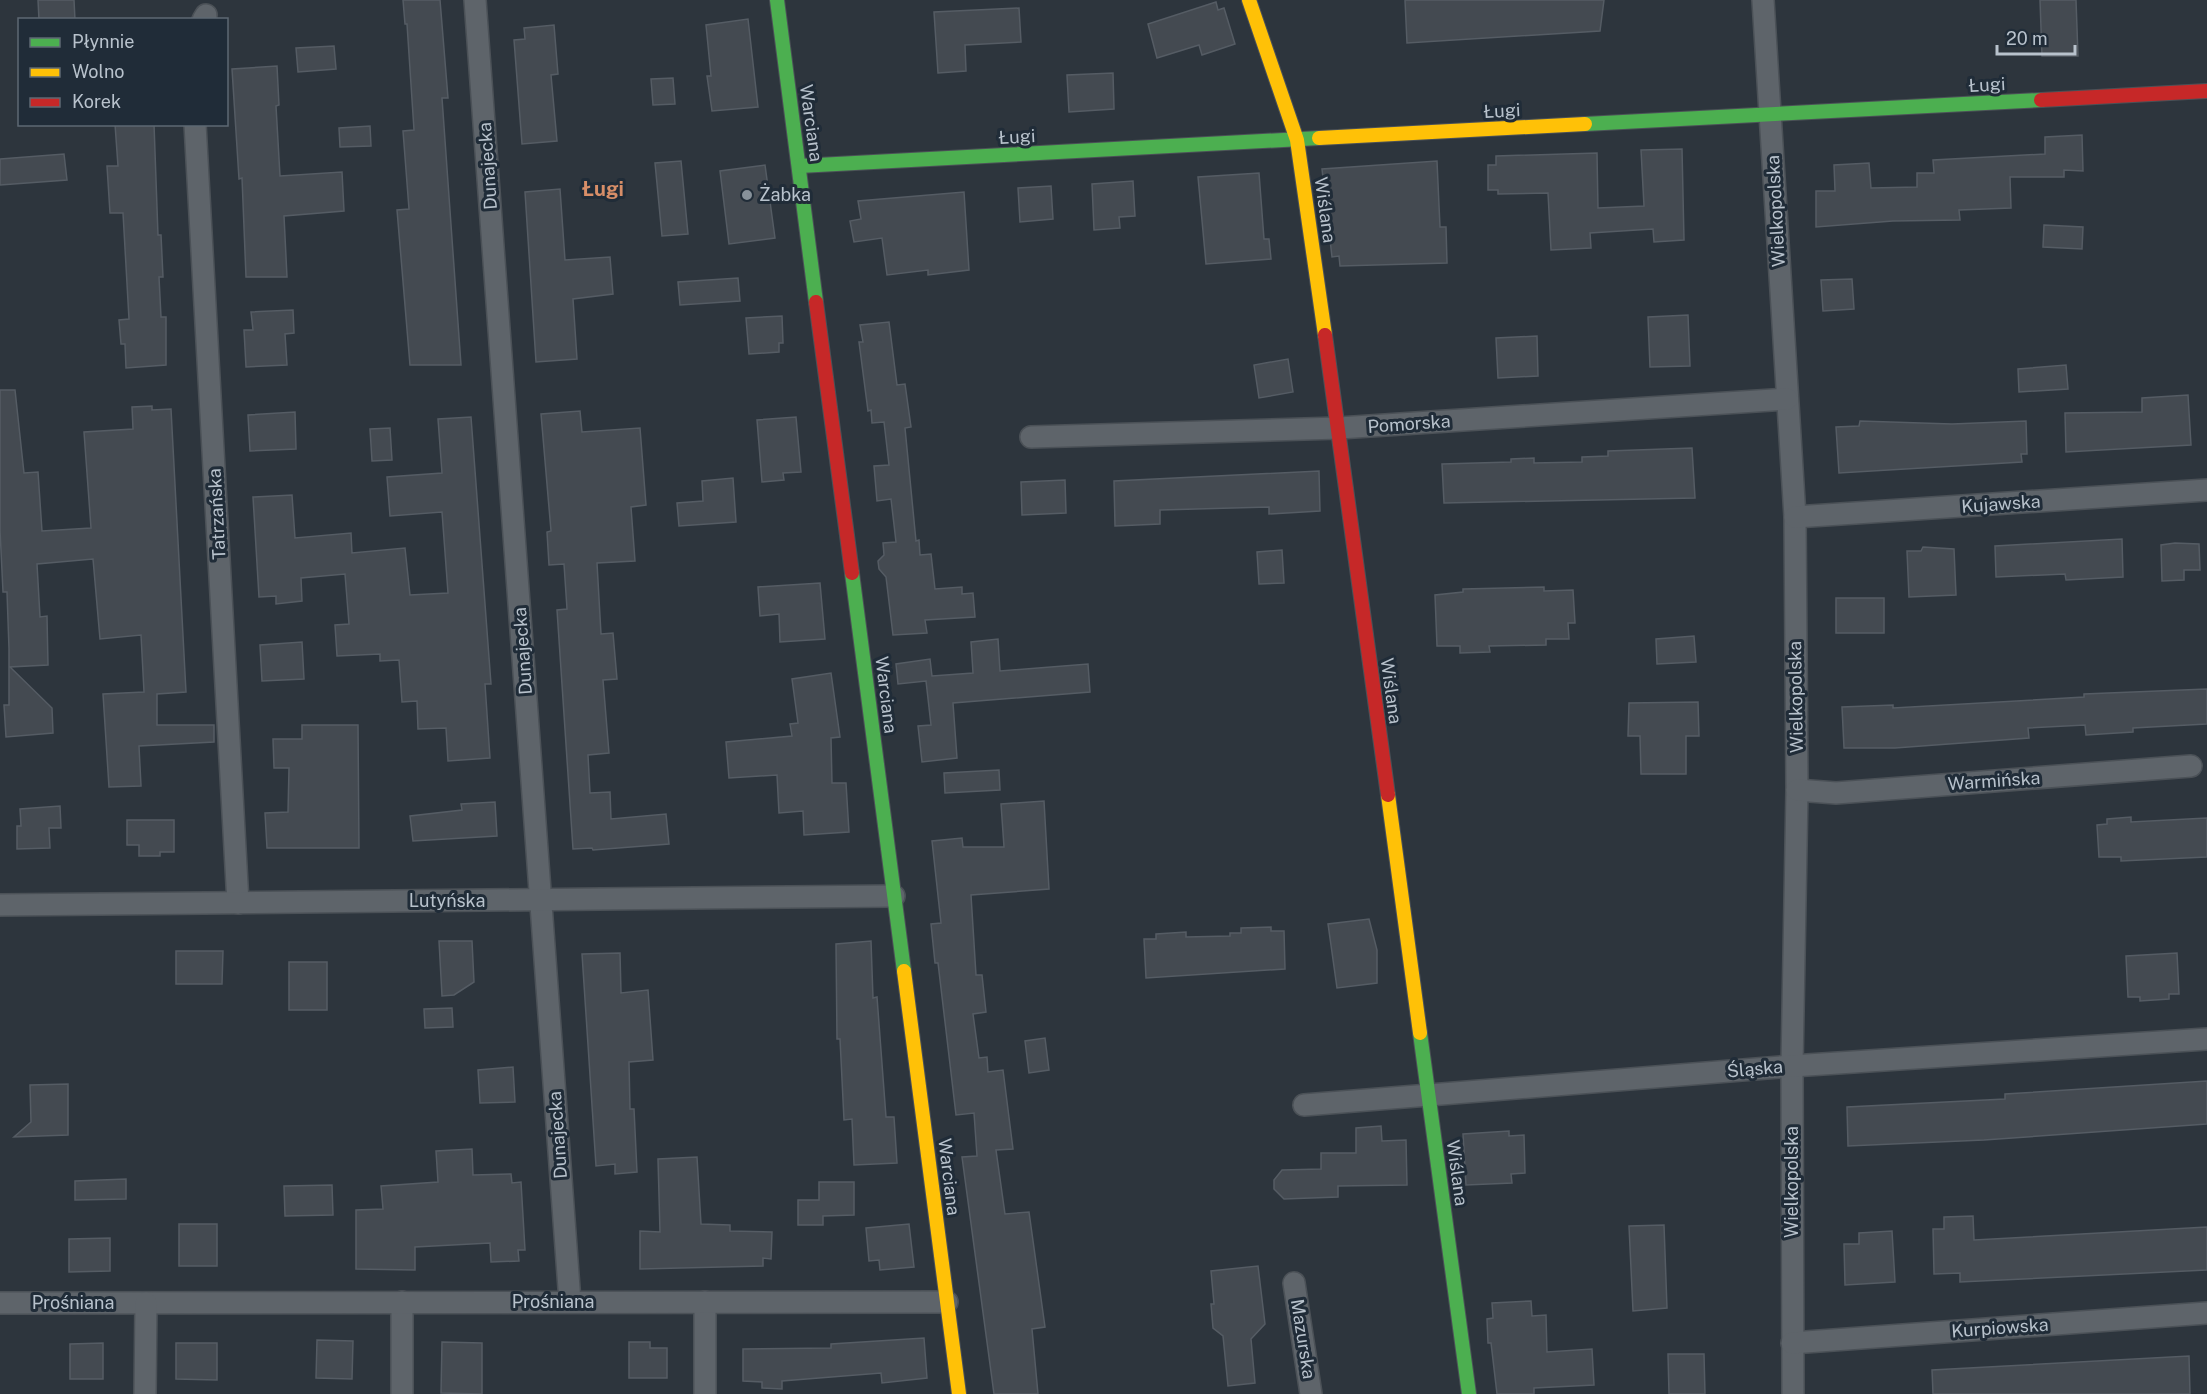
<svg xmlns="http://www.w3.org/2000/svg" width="2207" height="1394" font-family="'Public Sans',sans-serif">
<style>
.building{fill:#444a51;stroke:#555c64;stroke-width:1.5}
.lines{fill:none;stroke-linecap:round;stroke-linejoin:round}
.street-casing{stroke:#4b5157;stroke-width:24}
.fast-casing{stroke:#4b5157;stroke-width:16}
.slow-casing{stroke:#4b5157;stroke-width:16}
.jam-casing{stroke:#4b5157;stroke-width:16}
.street{stroke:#5e646a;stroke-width:21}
.fast{stroke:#4caf50;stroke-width:14}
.slow{stroke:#ffc107;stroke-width:14}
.jam{stroke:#c62828;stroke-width:14}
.poi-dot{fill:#87919a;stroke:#202c38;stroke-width:2}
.labels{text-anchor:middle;stroke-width:6;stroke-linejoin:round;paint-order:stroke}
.street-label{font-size:18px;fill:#b8c2cc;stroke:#202c38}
.poi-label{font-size:18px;fill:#b8c2cc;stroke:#202c38;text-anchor:start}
.neighbourhood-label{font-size:20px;font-weight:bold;fill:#d78e68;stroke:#202c38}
</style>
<rect width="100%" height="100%" fill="#2d353d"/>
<g class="building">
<polygon points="38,0 74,0 75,20 39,20"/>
<polygon points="403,0 440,0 448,98 442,98 461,365 410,365 397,210 409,209 403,131 414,130 407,24 405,24"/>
<polygon points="1405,0 1604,0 1600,31 1407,43"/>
<polygon points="2040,0 2076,0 2078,56 2042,56"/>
<polygon points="1216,2 1218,10 1224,8 1235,44 1202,55 1199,45 1157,58 1148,24"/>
<polygon points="1019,8 1021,42 965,45 966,71 938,73 934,12"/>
<polygon points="748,19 758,107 712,111 707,76 711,76 706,25"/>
<polygon points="554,25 558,74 551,75 557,141 522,144 514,40 525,39 524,28"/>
<polygon points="334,46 336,69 298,72 296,48"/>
<polygon points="277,66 279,105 276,106 280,176 342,172 344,211 284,216 287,277 246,277 242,178 239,179 232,69"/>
<polygon points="1113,73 1114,109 1069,112 1067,75"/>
<polygon points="673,78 675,104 653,105 651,79"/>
<polygon points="115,124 154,124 158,235 161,235 163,277 159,277 161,317 166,317 166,365 126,368 125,344 121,344 119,320 129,319 123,213 110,213 107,166 118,166"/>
<polygon points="370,126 371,146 340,147 339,128"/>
<polygon points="2082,135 2083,171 2064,170 2064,177 2010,177 2011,208 1959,210 1960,220 1893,221 1816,227 1816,191 1835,191 1834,165 1869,163 1871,188 1917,187 1917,173 1934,173 1933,160 2045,154 2045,137"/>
<polygon points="1682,149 1684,240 1654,242 1653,229 1590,233 1591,248 1551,250 1548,193 1498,194 1498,190 1488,190 1488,165 1496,165 1496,156 1597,153 1598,208 1644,206 1641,150"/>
<polygon points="64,154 67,180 0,185 0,159"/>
<polygon points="681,161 688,234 662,236 655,163"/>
<polygon points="1437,161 1440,227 1446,227 1447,263 1340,266 1339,256 1332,257 1322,169"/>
<polygon points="765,165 775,238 729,244 720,171"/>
<polygon points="1259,173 1264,239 1269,239 1271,259 1206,264 1198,177"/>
<polygon points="1133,181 1135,216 1119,217 1120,228 1094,230 1092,184"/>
<polygon points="1051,186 1053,219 1020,222 1018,188"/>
<polygon points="560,189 565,260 610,257 613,294 573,299 577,359 536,362 525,192"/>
<polygon points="964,192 969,270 928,275 928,270 887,275 882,238 854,242 850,221 861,219 858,201"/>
<polygon points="2044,225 2083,227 2082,249 2043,247"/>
<polygon points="738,278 740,301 680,305 678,282"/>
<polygon points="1852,279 1854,309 1823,311 1821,280"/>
<polygon points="293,310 294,333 285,334 287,365 246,367 244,330 253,330 251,312"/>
<polygon points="1688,315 1690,366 1650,367 1648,317"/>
<polygon points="782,316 783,343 779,343 779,352 749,354 746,318"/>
<polygon points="889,322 897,385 905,384 911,427 905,428 916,541 919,540 920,555 931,554 935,589 962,587 962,594 973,593 975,617 925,620 927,633 893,635 886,577 879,569 878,561 884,555 883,543 896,542 891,499 877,501 874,466 889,465 884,422 872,423 871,410 868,411 859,342 863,342 860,325"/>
<polygon points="1537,336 1538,376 1498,378 1496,338"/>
<polygon points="1288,359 1293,392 1259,398 1254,365"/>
<polygon points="2066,365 2068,389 2019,392 2018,369"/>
<polygon points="0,390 15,390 24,473 38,472 42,531 91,528 84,432 133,429 132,407 152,406 152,410 171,409 186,692 157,694 157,725 214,725 214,742 139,746 141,786 109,787 103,694 144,692 141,635 100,639 93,559 37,564 40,617 47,616 48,665 10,667 52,708 53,733 6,737 4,705 9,705 9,649 7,592 3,592 0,530"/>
<polygon points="2188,395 2191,445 2066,452 2065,413 2142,412 2142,398"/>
<polygon points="580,411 582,432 640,428 646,505 631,507 635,561 597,563 601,634 613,633 617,679 603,680 609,753 588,755 590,793 610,792 611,819 666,814 669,844 593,850 592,848 573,849 557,610 567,609 564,564 549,565 547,532 551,531 541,414"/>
<polygon points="295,412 296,449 250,451 248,415"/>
<polygon points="471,417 491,684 485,684 490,758 448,761 446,728 418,729 417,701 402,702 399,660 380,661 380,654 337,656 335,625 349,624 345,574 301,578 302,601 276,604 276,596 259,597 253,497 292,495 295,538 351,533 352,553 405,548 410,595 448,593 442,512 390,516 387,477 442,473 438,419"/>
<polygon points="796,417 801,472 783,473 784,480 762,482 757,420"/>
<polygon points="1860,421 1952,424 2026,421 2027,454 2021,454 2022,462 1839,473 1836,427 1859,426"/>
<polygon points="390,428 392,460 372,461 370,429"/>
<polygon points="1692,448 1695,498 1444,503 1442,464 1511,462 1511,459 1534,458 1534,463 1582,462 1582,457 1608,456 1608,451"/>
<polygon points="1319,471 1320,511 1269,514 1269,507 1160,510 1160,524 1115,526 1114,481"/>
<polygon points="733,478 736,522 679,526 677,503 703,501 702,481"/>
<polygon points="1065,480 1066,513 1022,515 1021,482"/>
<polygon points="2122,539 2123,577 2066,580 2065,574 1996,577 1995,546"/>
<polygon points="2175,543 2199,544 2200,570 2184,570 2184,580 2162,581 2161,545"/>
<polygon points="1923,547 1954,549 1956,595 1909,597 1907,551 1921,551"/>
<polygon points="1282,550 1284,583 1259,584 1257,552"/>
<polygon points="820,583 825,639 780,642 779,614 760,616 758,587"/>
<polygon points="1544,587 1544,591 1573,590 1575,623 1568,623 1569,639 1546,639 1546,645 1489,646 1490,652 1460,653 1460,646 1437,646 1435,595 1463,592 1463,589"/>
<rect x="1836" y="598" width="48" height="35"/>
<polygon points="1694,636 1696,662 1657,664 1656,639"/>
<polygon points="998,639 1000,671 1088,664 1090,692 953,703 957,758 922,762 918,726 931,725 926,681 898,684 896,664 930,659 932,676 973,673 971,642"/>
<polygon points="302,642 304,679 262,681 260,645"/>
<polygon points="831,673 840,737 831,738 832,783 846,783 849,832 804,835 803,811 779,813 777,775 729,778 726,742 792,736 790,724 798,723 792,679"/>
<polygon points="2207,689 2207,724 2133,728 2133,732 2086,735 2085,725 2028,728 2029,738 1895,748 1844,748 1842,707 1893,705 1893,708 2084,697 2084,694"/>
<polygon points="1698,702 1699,736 1686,736 1686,774 1641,774 1640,736 1628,736 1629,703"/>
<polygon points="302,725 358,725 359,848 267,848 265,813 288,812 289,768 274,768 273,739 302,739"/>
<polygon points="999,770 1000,790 945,793 944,773"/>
<polygon points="1044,801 1049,889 971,895 976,975 982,975 986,1012 973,1014 979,1058 987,1057 988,1072 1003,1070 1013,1149 996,1150 1005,1214 1029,1212 1045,1327 1032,1329 1038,1394 994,1394 962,1157 977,1156 974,1113 956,1115 938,963 935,963 931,924 941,923 932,841 962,838 963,847 1004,847 1001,804"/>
<polygon points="495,802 497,836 413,841 410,816 462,810 461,804"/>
<polygon points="60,806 61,828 49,828 50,848 17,849 17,826 21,826 20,809"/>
<polygon points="2131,817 2131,822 2207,818 2207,857 2121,861 2121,857 2099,857 2097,825 2107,824 2107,819"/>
<polygon points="127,820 174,820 174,852 160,852 160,856 139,856 139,845 127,845"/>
<polygon points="1369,919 1377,950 1377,983 1337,988 1328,924"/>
<polygon points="1271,927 1271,931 1284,931 1285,969 1146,978 1144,939 1156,939 1156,934 1186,932 1186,937 1230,936 1230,933 1241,933 1241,928"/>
<polygon points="439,941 472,941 474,982 454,995 442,996"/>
<polygon points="871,941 873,998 877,997 886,1117 894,1117 897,1163 854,1165 852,1119 844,1120 840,1039 837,1039 836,944"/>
<polygon points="176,951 223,951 222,984 176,984"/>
<polygon points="620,953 621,993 648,990 653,1060 629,1062 630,1109 634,1109 637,1172 615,1174 615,1164 596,1166 582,954"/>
<polygon points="2177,953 2179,994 2169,994 2169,999 2140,1001 2140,997 2128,997 2126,956"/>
<rect x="289" y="962" width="38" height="48"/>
<polygon points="452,1008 453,1027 425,1028 424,1009"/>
<polygon points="1045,1038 1049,1070 1029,1073 1025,1041"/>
<polygon points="513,1067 515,1102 480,1103 478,1070"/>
<polygon points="2207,1081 2207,1124 1984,1140 1848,1146 1847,1107 2005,1099 2005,1094"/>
<polygon points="68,1084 68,1135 14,1137 31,1122 30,1085"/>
<polygon points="1381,1126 1382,1141 1406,1140 1407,1185 1338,1186 1338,1197 1284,1199 1274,1189 1274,1180 1282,1170 1321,1169 1321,1153 1356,1153 1356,1128"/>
<polygon points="1509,1131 1509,1136 1524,1135 1525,1173 1511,1174 1512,1183 1466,1185 1463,1134"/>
<polygon points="472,1149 473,1175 511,1174 512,1183 521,1182 525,1250 518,1250 519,1261 491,1262 490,1243 415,1247 415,1270 356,1269 356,1210 383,1209 381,1186 438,1182 436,1151"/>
<polygon points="697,1157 701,1224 730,1225 730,1231 772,1232 771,1259 763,1258 763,1266 640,1269 640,1231 660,1232 658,1159"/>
<polygon points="126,1179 126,1199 75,1200 75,1181"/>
<polygon points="819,1182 854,1182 854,1215 823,1216 823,1225 798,1225 798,1200 819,1200"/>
<polygon points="332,1185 333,1215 285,1216 284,1186"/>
<polygon points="1973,1216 1974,1240 2207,1227 2207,1270 1960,1282 1960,1273 1934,1274 1933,1229 1944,1229 1944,1217"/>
<rect x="179" y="1224" width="38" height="42"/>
<polygon points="909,1224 914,1267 880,1270 879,1260 869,1261 866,1228"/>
<polygon points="1664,1225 1667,1308 1633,1311 1629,1226"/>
<polygon points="1892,1231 1895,1282 1845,1285 1844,1244 1859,1244 1859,1233"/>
<polygon points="110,1238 110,1271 69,1272 69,1239"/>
<polygon points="1258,1266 1265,1324 1251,1339 1255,1383 1228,1386 1223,1336 1213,1328 1211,1304 1214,1304 1211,1271"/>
<polygon points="1531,1301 1532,1316 1546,1315 1547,1352 1592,1349 1594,1385 1534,1388 1534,1394 1497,1394 1491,1343 1488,1343 1487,1319 1493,1318 1492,1303"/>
<polygon points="924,1338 927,1378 882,1383 881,1373 782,1381 782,1389 762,1388 762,1382 743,1381 743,1349 831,1348 831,1344"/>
<polygon points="317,1340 353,1341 352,1379 316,1378"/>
<polygon points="442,1342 482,1343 482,1394 441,1393"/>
<polygon points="629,1342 650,1342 650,1348 667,1348 667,1378 629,1378"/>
<polygon points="103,1343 103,1379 70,1379 70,1344"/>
<polygon points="176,1343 217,1343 217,1380 176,1379"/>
<polygon points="1668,1354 1704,1354 1705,1394 1669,1394"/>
<polygon points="2189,1356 2190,1394 1933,1394 1932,1370"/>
</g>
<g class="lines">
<g class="street-casing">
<g id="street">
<polyline points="475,0 570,1302"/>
<polyline points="1763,0 1795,517 1797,790 1792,1066 1793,1394"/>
<polyline points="203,20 206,15"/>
<polyline points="195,124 238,903"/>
<polyline points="1031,437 1339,428 1787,399"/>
<polyline points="1795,517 2207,490"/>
<polyline points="1797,790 1836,793 2191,766"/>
<polyline points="0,905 894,896"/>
<polyline points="1304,1105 1792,1066 2207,1039"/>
<polyline points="1294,1283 1311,1394"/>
<polyline points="402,1302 402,1394"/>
<polyline points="705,1302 705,1394"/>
<polyline points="0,1303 947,1302"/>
<polyline points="1792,1343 2207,1313"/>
<polyline points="145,1394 146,1303"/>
</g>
</g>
<g class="fast-casing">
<g id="fast">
<polyline points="777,0 816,302"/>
<polyline points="1585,124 2041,100"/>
<polyline points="799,166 1319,138"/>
<polyline points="852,573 904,971"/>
<polyline points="1420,1033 1469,1394"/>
</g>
</g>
<g class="slow-casing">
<g id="slow">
<polyline points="1249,0 1297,140 1325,335"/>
<polyline points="1319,138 1585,124"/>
<polyline points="1388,795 1420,1033"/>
<polyline points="904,971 959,1394"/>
</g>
</g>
<g class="jam-casing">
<g id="jam">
<polyline points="2041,100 2207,91"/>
<polyline points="816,302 852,573"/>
<polyline points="1325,335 1388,795"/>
</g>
</g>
<use href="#street" class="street"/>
<use href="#fast" class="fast"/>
<use href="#slow" class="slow"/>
<use href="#jam" class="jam"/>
</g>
<circle class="poi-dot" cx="747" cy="195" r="6"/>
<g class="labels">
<g class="street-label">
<text transform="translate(1987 85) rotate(-3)" y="6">Ługi</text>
<text transform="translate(1502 111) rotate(-3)" y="6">Ługi</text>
<text transform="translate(811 123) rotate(82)" y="6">Warciana</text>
<text transform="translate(1017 137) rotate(-3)" y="6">Ługi</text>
<text transform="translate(488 166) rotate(-94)" y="6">Dunajecka</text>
<text transform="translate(1325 210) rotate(82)" y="6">Wiślana</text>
<text transform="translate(1776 211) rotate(-93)" y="6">Wielkopolska</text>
<text transform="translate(1409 424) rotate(-4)" y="6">Pomorska</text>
<text transform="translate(2001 504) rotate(-4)" y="6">Kujawska</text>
<text transform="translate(217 514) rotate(-93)" y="6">Tatrzańska</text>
<text transform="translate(523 651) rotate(-94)" y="6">Dunajecka</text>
<text transform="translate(1391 691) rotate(82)" y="6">Wiślana</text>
<text transform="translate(886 695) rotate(83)" y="6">Warciana</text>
<text transform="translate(1796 697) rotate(-91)" y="6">Wielkopolska</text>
<text transform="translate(1994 781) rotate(-4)" y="6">Warmińska</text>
<text x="447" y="907">Lutyńska</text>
<text transform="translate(1755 1069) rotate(-5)" y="6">Śląska</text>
<text transform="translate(558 1135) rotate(-94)" y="6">Dunajecka</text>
<text transform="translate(1457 1173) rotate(82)" y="6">Wiślana</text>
<text transform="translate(949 1177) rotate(83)" y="6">Warciana</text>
<text transform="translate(1792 1182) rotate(-90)" y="6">Wielkopolska</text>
<text x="553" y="1308">Prośniana</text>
<text x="73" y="1309">Prośniana</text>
<text transform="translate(2000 1328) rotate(-4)" y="6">Kurpiowska</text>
<text transform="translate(1303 1339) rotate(81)" y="6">Mazurska</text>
</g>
<g class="poi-label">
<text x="759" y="201">Żabka</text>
</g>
<g class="neighbourhood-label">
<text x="603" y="196">Ługi</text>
</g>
</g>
<rect x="18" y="18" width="210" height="108" fill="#202c38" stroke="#5d6873" stroke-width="1.5"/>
<rect x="30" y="38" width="30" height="9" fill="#4caf50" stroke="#5d6873" stroke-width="1.5"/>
<text x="72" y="48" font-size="18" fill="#b8c2cc">Płynnie</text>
<rect x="30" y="68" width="30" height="9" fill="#ffc107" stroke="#5d6873" stroke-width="1.5"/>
<text x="72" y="78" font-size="18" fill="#b8c2cc">Wolno</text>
<rect x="30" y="98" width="30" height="9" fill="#c62828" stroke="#5d6873" stroke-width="1.5"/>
<text x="72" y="108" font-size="18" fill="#b8c2cc">Korek</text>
<path d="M1997 45v9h78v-9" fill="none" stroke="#b8c2cc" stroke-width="3"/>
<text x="2006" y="45" font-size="18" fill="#b8c2cc" stroke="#202c38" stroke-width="4.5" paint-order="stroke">20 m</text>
</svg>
